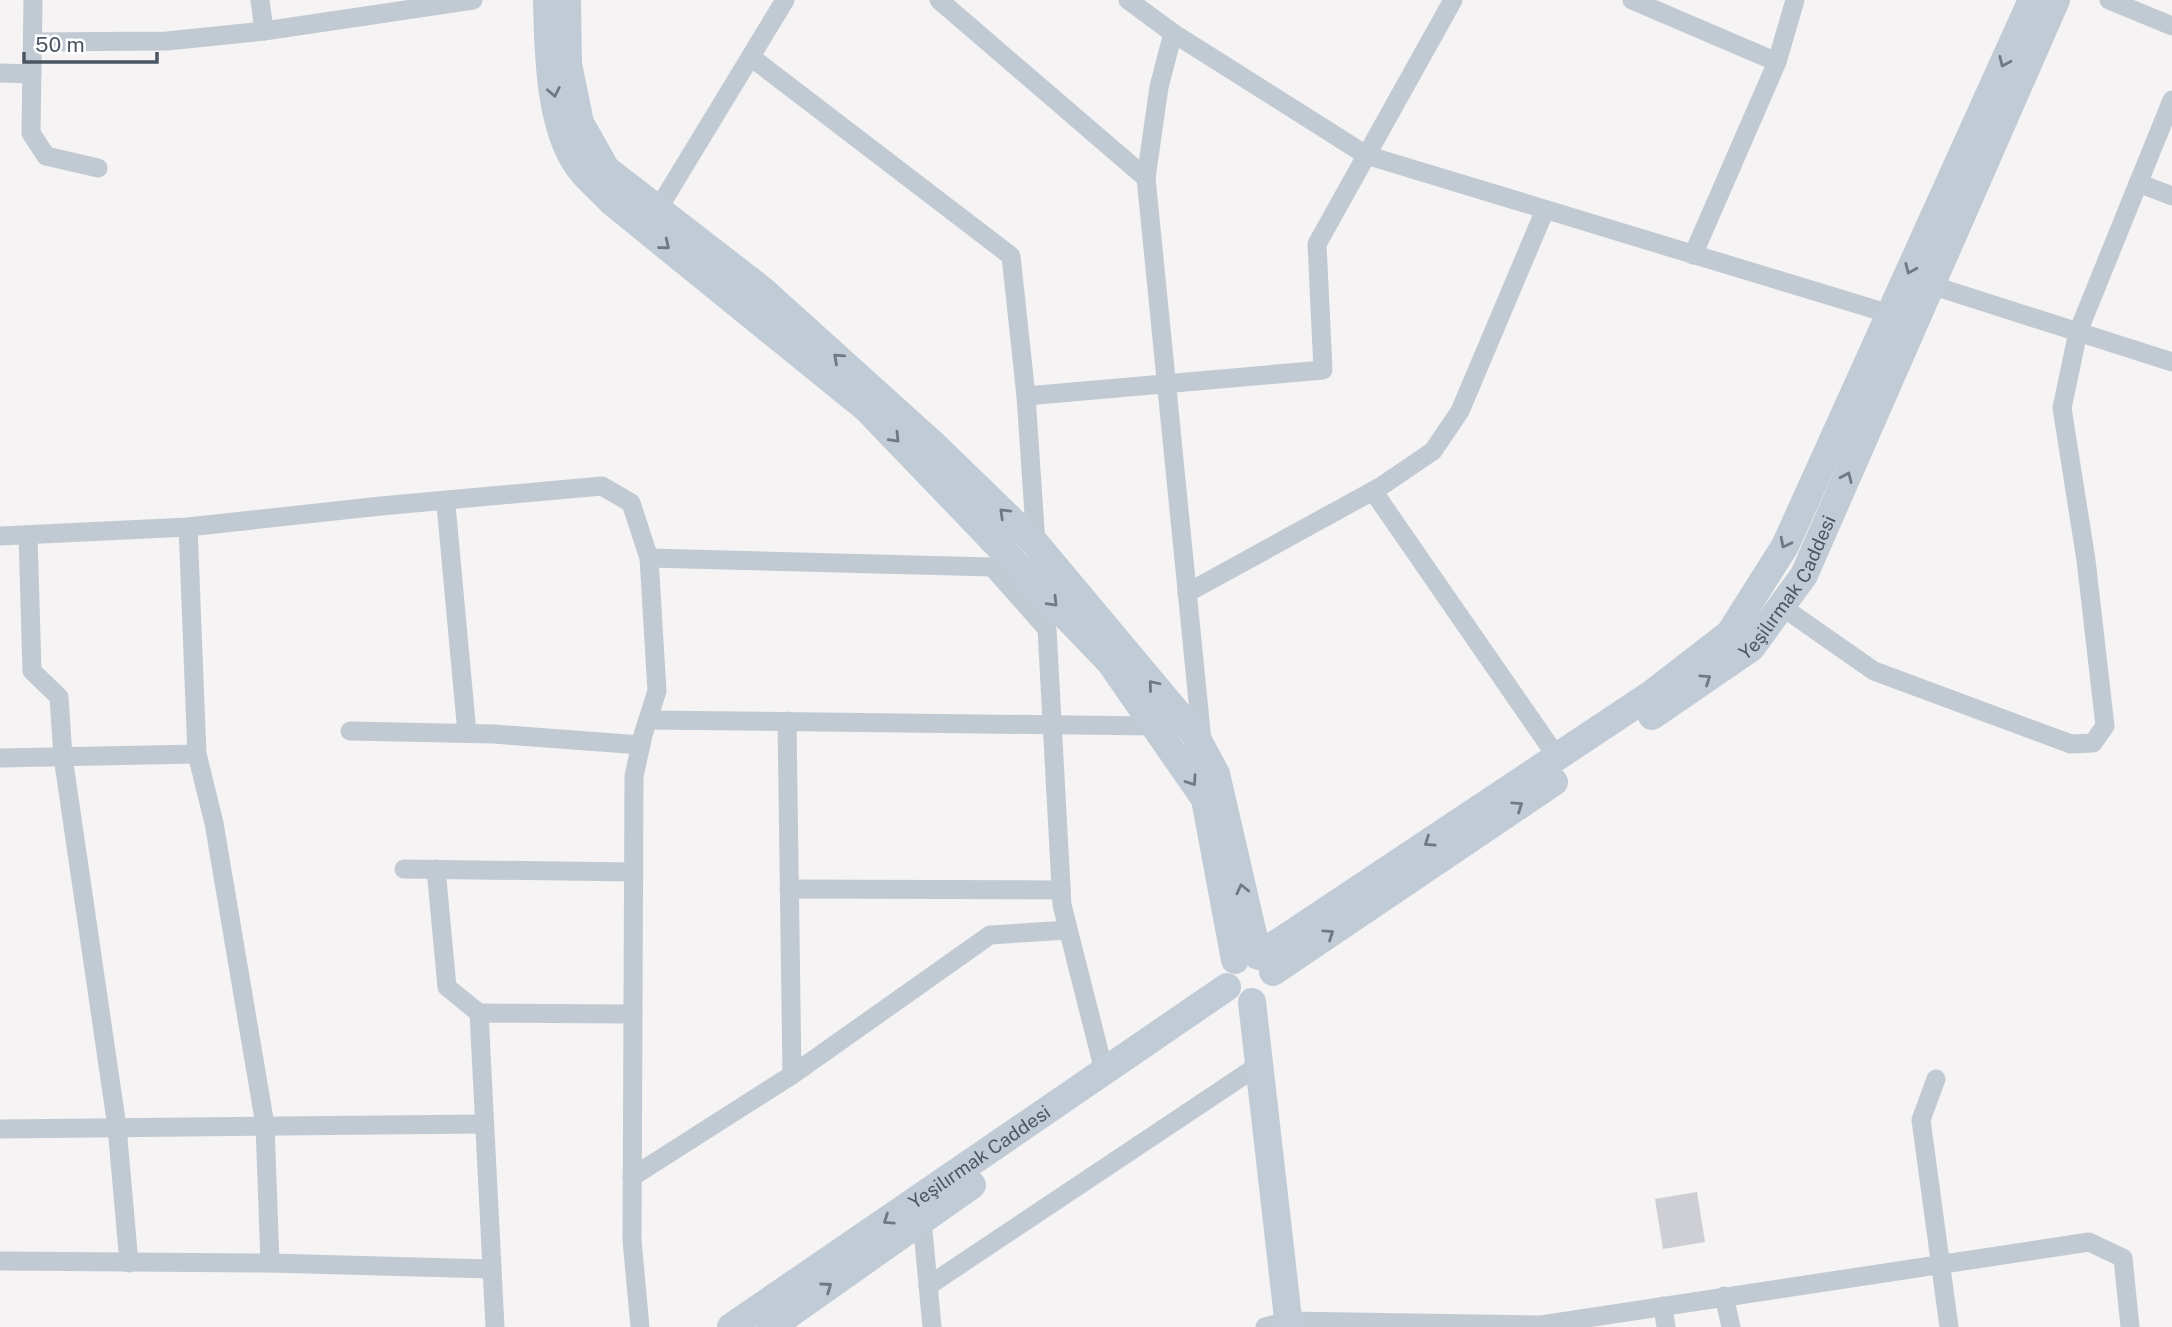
<svg xmlns="http://www.w3.org/2000/svg" width="2172" height="1327" font-family="'Public Sans',sans-serif">
<style>
.building{fill:#cdcfd5}
.lines{fill:none;stroke-linecap:round;stroke-linejoin:round}
.street{stroke:#c1cad2;stroke-width:19}
.secondary{stroke:#c1cbd6;stroke-width:28}
.oneway{stroke:#6e7984}
.labels{text-anchor:middle;stroke-width:5;stroke-linejoin:round;paint-order:stroke}
.street-label{font-size:19px;fill:#4a5661;stroke:#fff}
</style>
<rect width="100%" height="100%" fill="#f5f3f3"/>
<polygon class="building" points="1697,1192 1705,1242 1663,1249 1655,1199"/>
<g class="lines">
<g class="street">
<polyline points="33,0 31,133 46,156 98,168"/>
<polyline points="260,0 264,31"/>
<polyline points="939,0 1146,178 1202,741"/>
<polyline points="1128,0 1173,33 1366,155 1890,314"/>
<polyline points="1632,0 1777,62"/>
<polyline points="2109,0 2172,26"/>
<polyline points="33,42 167,41 264,31 473,0"/>
<polyline points="751,57 1011,256 1026,396 1036,544"/>
<polyline points="0,73 32,74"/>
<polyline points="1146,178 1159,87 1173,33"/>
<polyline points="2138,183 2172,196"/>
<polyline points="658,209 785,0"/>
<polyline points="1693,255 1777,62 1795,0"/>
<polyline points="1931,285 2172,362"/>
<polyline points="1026,396 1323,370 1317,244 1453,0"/>
<polyline points="1373,491 1557,757"/>
<polyline points="446,505 467,733"/>
<polyline points="28,535 32,671 59,697 63,757 117,1127 129,1263"/>
<polyline points="0,536 188,527 381,506 602,486 631,503 649,558 657,691 643,735 634,776 632,1240 640,1327"/>
<polyline points="649,558 992,567 1047,629 1062,905 1104,1071"/>
<polyline points="1187,593 1380,487 1433,451 1460,411 1545,210"/>
<polyline points="1781,606 1874,671 2071,744 2093,743 2105,726 2086,560 2062,408 2078,332 2172,100"/>
<polyline points="648,720 1155,726"/>
<polyline points="787,721 792,1075"/>
<polyline points="350,731 493,734 641,745"/>
<polyline points="197,754 214,823 265,1125 270,1263"/>
<polyline points="0,758 197,754 188,527"/>
<polyline points="404,869 634,872"/>
<polyline points="436,869 447,987 479,1013"/>
<polyline points="789,889 1061,890"/>
<polyline points="1936,1079 1921,1120 1949,1327"/>
<polyline points="0,1129 483,1124"/>
<polyline points="632,1177 792,1075 990,935 1068,930"/>
<polyline points="922,1220 932,1327"/>
<polyline points="0,1261 270,1263 491,1269"/>
<polyline points="928,1286 1259,1065"/>
<polyline points="1724,1296 1731,1327"/>
<polyline points="1663,1306 1666,1327"/>
<polyline points="495,1327 479,1013 633,1014"/>
<polyline points="1265,1327 1288,1321 1541,1325 2089,1242 2123,1258 2130,1327"/>
</g>
<g class="secondary">
<path d="M547,0c1,48 2,126 31,166 9,13 23,24 34,36l255,207 243,253 95,137 30,161"/>
<polyline points="567,0 568,64 580,123 606,169 761,289 936,447 1036,544 1194,733 1216,774 1258,956 1650,695 1730,633 1785,546 2032,0"/>
<path id="s1" d="M1652,716l99,-68 53,-73 252,-575"/>
<polyline points="1273,972 1554,782"/>
<polyline points="1252,1002 1289,1327"/>
<path id="s2" d="M731,1327l496,-340"/>
<polyline points="771,1327 972,1185"/>
</g>
</g>
<defs><path id="oneway-chevron" d="M-2-3.5L2.5 0L-2 3.5" fill="none" stroke-width="1.6" stroke-linecap="round" stroke-linejoin="round" transform="scale(1.75)"/></defs>
<g class="oneway">
<use href="#oneway-chevron" transform="translate(2004 62) rotate(114)"/>
<use href="#oneway-chevron" transform="translate(554 92) rotate(79)"/>
<use href="#oneway-chevron" transform="translate(665 245) rotate(39)"/>
<use href="#oneway-chevron" transform="translate(1910 269) rotate(114)"/>
<use href="#oneway-chevron" transform="translate(838 358) rotate(-138)"/>
<use href="#oneway-chevron" transform="translate(895 438) rotate(46)"/>
<use href="#oneway-chevron" transform="translate(1847 477) rotate(-66)"/>
<use href="#oneway-chevron" transform="translate(1004 513) rotate(-136)"/>
<use href="#oneway-chevron" transform="translate(1785 543) rotate(117)"/>
<use href="#oneway-chevron" transform="translate(1053 602) rotate(46)"/>
<use href="#oneway-chevron" transform="translate(1706 679) rotate(-34)"/>
<use href="#oneway-chevron" transform="translate(1153 685) rotate(-130)"/>
<use href="#oneway-chevron" transform="translate(1192 781) rotate(56)"/>
<use href="#oneway-chevron" transform="translate(1518 806) rotate(-34)"/>
<use href="#oneway-chevron" transform="translate(1429 842) rotate(146)"/>
<use href="#oneway-chevron" transform="translate(1242 889) rotate(-103)"/>
<use href="#oneway-chevron" transform="translate(1329 934) rotate(-34)"/>
<use href="#oneway-chevron" transform="translate(888 1220) rotate(146)"/>
<use href="#oneway-chevron" transform="translate(827 1287) rotate(-35)"/>
</g>
<g class="labels">
<g class="street-label">
<text dy="7" stroke="none"><textPath href="#s1" startOffset="191">Yeşilırmak Caddesi</textPath></text>
<text dy="7" stroke="none"><textPath href="#s2" startOffset="301">Yeşilırmak Caddesi</textPath></text>
</g>
</g>
<path d="M24 52v10h133v-10" fill="none" stroke="#4a5661" stroke-width="3.5"/>
<text x="35" y="52" font-size="21" fill="#4a5661" stroke="#ffffff" stroke-width="5" paint-order="stroke">50 m</text>
</svg>
